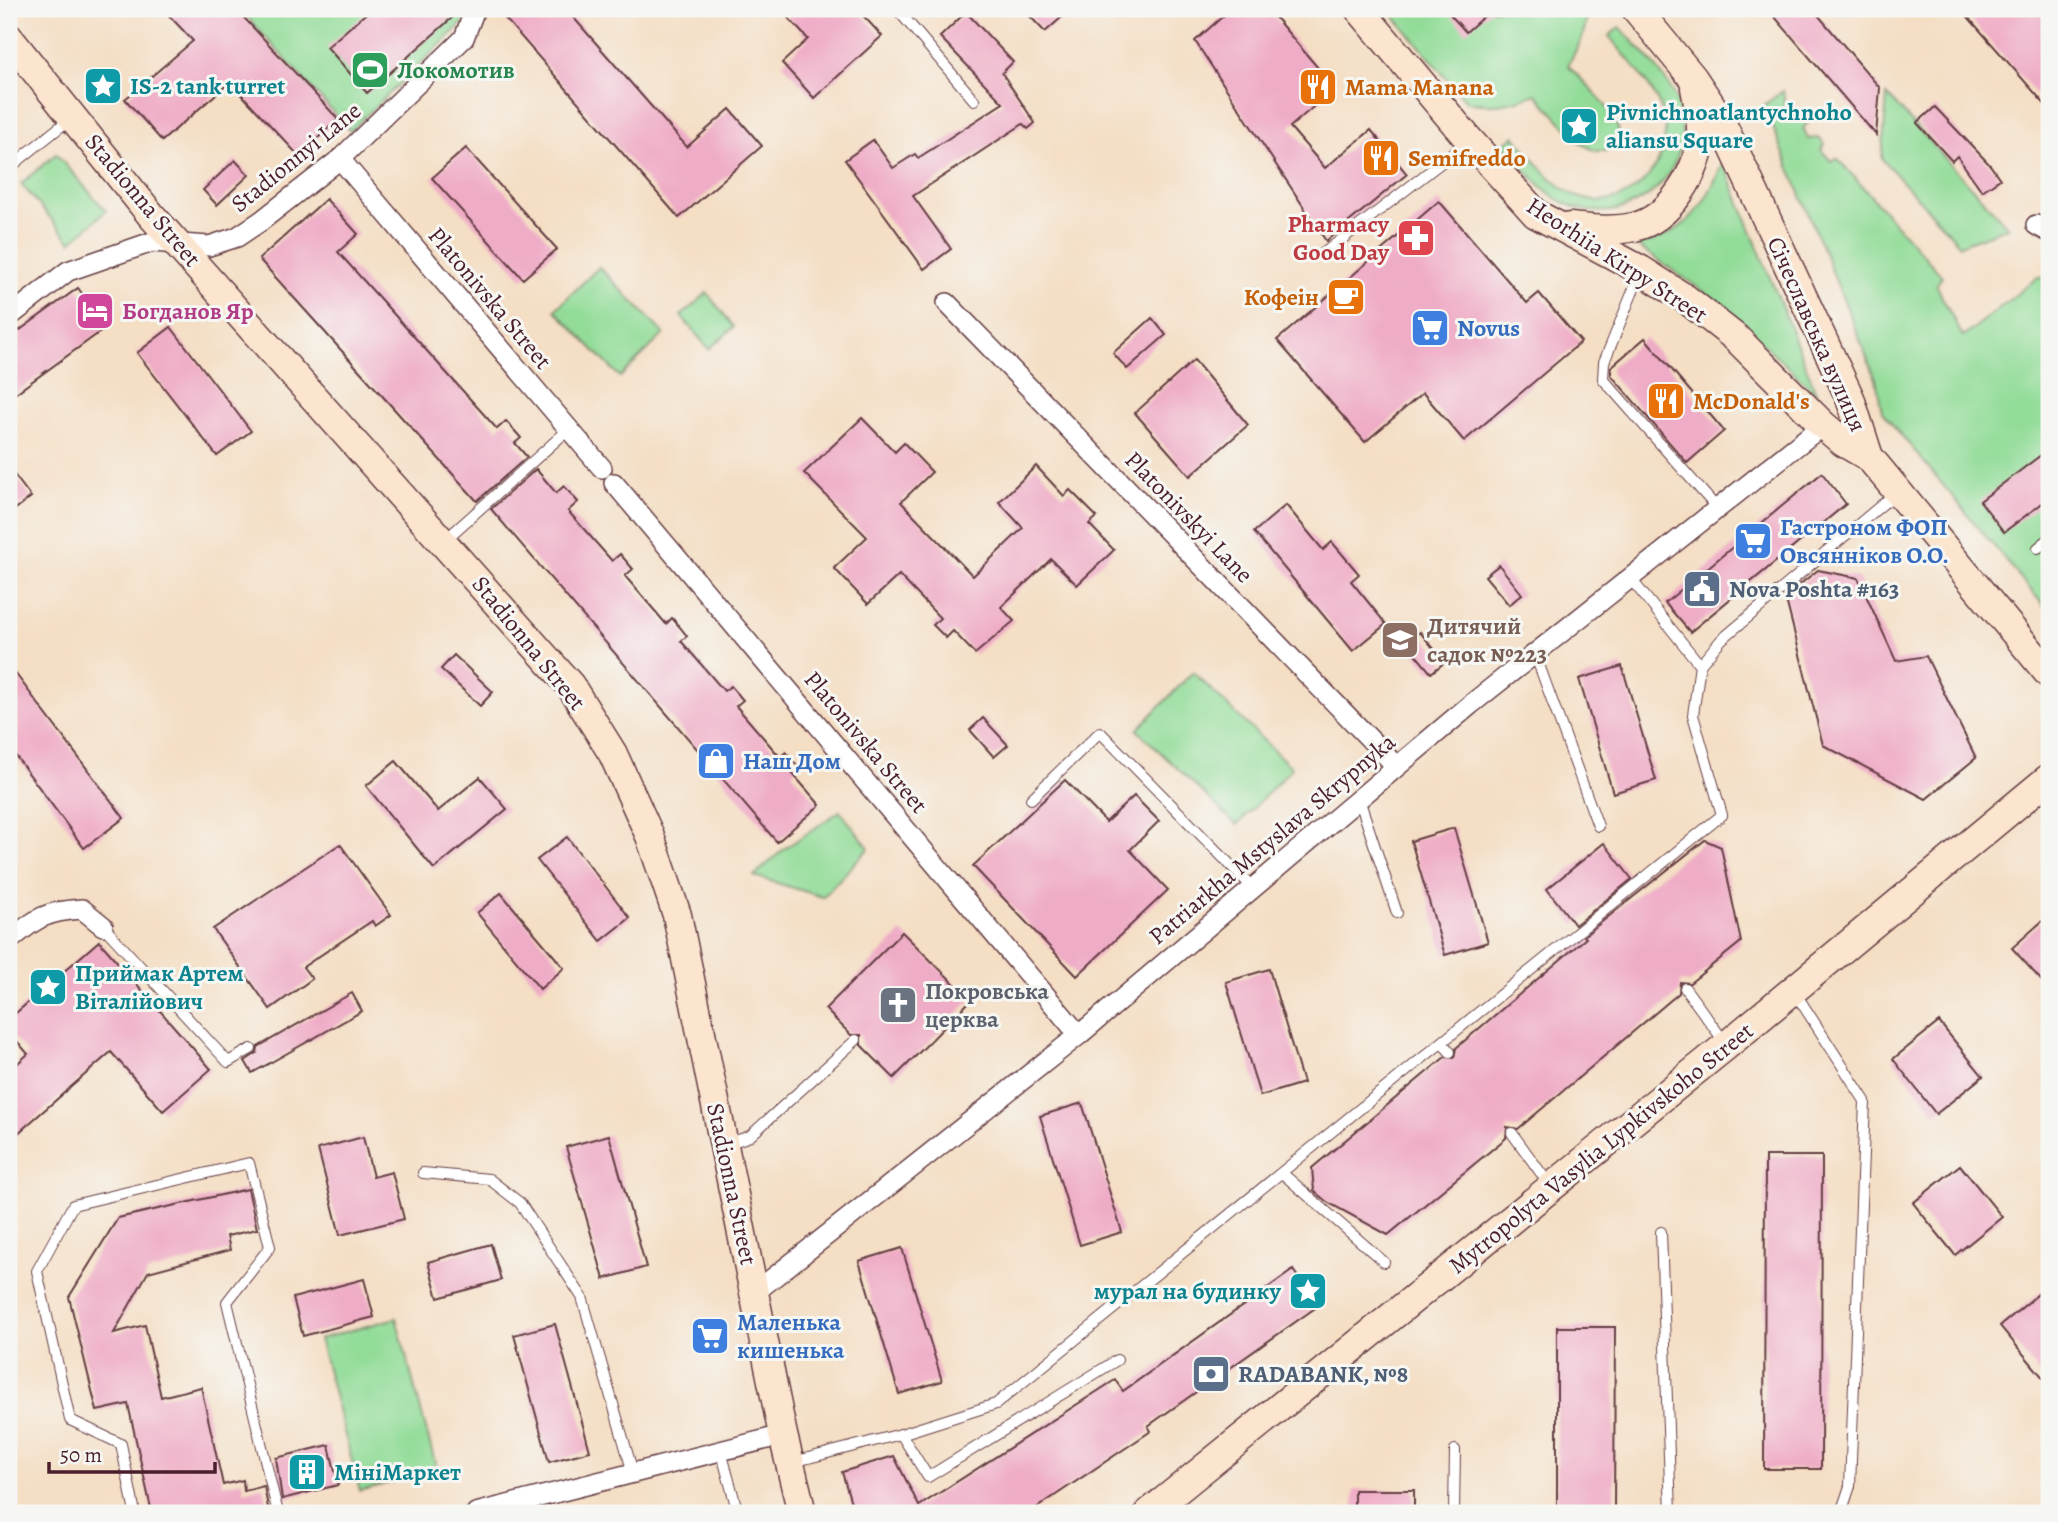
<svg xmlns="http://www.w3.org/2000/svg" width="2058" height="1522" font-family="Alegreya,serif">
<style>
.green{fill:#92dc98;stroke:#6e7e62;stroke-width:2}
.building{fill:#efacc6}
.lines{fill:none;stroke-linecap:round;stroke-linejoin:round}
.lane-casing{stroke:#643c42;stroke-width:12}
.street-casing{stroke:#643c42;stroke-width:22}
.secondary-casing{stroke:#643c42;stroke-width:31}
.lane{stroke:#fff;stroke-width:10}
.street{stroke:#fff;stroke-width:19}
.secondary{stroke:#fbe5cf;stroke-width:28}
.labels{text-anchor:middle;stroke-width:6;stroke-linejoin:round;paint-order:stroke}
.leisure-label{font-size:24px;font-weight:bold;fill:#27864d;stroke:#f6f6f2;text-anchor:start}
.culture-label{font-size:24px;font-weight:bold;fill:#0d838f;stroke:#f6f6f2;text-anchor:start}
.food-label{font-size:24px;font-weight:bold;fill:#c56008;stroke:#f6f6f2;text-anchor:start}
.street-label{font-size:24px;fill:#4a1f2b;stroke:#f6f6f2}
.health-label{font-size:24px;font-weight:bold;fill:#be3a42;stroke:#f6f6f2;text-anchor:end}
.hotel-label{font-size:24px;font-weight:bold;fill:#b23c85;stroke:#f6f6f2;text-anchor:start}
.shop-label{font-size:24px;font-weight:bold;fill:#366cbe;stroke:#f6f6f2;text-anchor:start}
.service-label{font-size:24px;font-weight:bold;fill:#4e5e75;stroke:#f6f6f2;text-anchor:start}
.education-label{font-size:24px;font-weight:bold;fill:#785e54;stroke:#f6f6f2;text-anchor:start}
.worship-label{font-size:24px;font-weight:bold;fill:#5b616d;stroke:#f6f6f2;text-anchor:start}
</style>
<rect width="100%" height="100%" fill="#f6f6f2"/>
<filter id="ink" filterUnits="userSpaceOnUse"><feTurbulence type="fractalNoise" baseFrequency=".0143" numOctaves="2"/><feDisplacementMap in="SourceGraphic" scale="14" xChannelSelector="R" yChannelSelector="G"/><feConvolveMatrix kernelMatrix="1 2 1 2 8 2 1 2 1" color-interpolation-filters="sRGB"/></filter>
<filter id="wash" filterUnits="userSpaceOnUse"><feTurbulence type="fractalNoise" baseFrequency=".00686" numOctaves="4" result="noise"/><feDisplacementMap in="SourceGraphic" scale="28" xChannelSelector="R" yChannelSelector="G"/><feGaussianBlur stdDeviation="1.57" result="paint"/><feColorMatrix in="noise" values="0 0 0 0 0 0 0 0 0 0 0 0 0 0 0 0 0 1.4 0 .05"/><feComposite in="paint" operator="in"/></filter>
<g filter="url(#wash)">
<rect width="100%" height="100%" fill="#f4dec4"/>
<g class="green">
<polygon points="240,9 469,9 466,20 350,131"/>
<path d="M1388,9h201l-7,30 -14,26c16,19 55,49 51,75l-13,11h-11l-15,-8 -44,-49c-24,9 -43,13 -69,8z"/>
<path d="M1620,27c19,22 44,44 56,72 25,62 -32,126 -96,110 -33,-8 -55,-41 -77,-65l11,-8c19,21 39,52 67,62 53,18 100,-45 79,-92 -11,-26 -34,-48 -51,-70z"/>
<polygon points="1783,91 1786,114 1791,121 1802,117 1808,123 1803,128 1808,139 1819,138 1824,144 1821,150 1831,161 1837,158 1942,276 1936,286 1963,337 2038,277 2049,278 2049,612 1882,412 1876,379 1764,105"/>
<polygon points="1887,95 2008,227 1960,245 1882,159"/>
<polygon points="56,154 106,211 71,242 21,184"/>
<path d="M1723,161l94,233 -101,-94 -80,-55c48,-8 71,-40 87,-84z"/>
<polygon points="599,267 664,334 620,377 555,310"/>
<polygon points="707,293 734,327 709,349 681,316"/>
<polygon points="1193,672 1292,768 1237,825 1137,730"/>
<polygon points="840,811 869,848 823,897 754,876 784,849"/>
<polygon points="396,1318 437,1470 360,1491 319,1339"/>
</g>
<g id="blocks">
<g class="building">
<polygon points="163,9 236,9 338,119 299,156 230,82 162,141 125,99 193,41"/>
<polygon points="371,9 462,9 367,93 327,47"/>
<polygon points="497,9 566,9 687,147 730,109 762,146 679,218"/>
<polygon points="780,9 857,9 882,36 814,98 782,63 808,39"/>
<polygon points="1023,9 1071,9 1045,32"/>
<polygon points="1231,9 1268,9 1335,88 1290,127 1325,168 1371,130 1407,174 1326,241 1195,41"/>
<polygon points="1445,9 1492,9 1466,32"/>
<polygon points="1768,9 1813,9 1880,88 1876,135"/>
<polygon points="1961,9 2043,9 2049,16 2049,109"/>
<polygon points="966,12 1013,62 1002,73 1035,123 1028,129 1023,124 913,196 951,249 924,269 845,160 873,140 893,168 915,154 918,158 1003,103 940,37"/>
<polygon points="1935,107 1990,165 2000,179 1982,191 1957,156 1952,161 1917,123"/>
<polygon points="466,148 557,249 523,279 432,178"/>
<polygon points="235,160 249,175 217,205 203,190"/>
<polygon points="326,199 358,234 338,252 497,429 506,421 521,438 515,443 527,457 477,501 259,259"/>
<polygon points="1439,201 1527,303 1539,293 1581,342 1464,441 1423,393 1365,442 1277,340"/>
<polygon points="78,288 107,327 9,398 9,338"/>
<polygon points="1152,318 1166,335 1127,369 1113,353"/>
<polygon points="171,327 251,431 217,456 137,353"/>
<polygon points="1645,338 1724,431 1687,463 1611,375 1611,367"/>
<polygon points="1194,360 1248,425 1190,476 1135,413"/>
<polygon points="862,418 895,452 904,443 932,472 901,502 973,576 1023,528 999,502 1036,466 1064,496 1070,490 1097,517 1089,524 1114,550 1077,585 1051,559 1001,607 1014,621 975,654 953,631 946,638 933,625 940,618 899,575 868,604 834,568 867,537 804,473"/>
<polygon points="2049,449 2049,498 2004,532 1980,501"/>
<polygon points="9,468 31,497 9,514"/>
<polygon points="536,469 556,493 564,486 578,502 568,511 612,561 620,554 633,569 625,576 666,624 672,618 679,626 687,636 681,641 724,691 731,686 736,692 743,700 736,706 780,757 786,752 798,767 792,773 820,805 777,842 491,509"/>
<polygon points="1822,473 1846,504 1690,632 1665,603"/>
<polygon points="1286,505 1323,550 1332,542 1359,574 1351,581 1386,624 1353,651 1254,532"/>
<polygon points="1499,565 1522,594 1509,605 1485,576"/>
<polygon points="1818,570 1858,578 1896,661 1926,656 1976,758 1926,799 1823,745 1785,596"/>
<polygon points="1420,632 1445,662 1431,673 1406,643"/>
<polygon points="454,655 493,692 480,706 441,669"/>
<polygon points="9,665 124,818 84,848 9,747"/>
<polygon points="1622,666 1656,780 1613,793 1579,679"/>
<polygon points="983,718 1008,745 994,757 970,730"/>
<polygon points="396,761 438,811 480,777 507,809 434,869 366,786"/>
<polygon points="1065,780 1106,822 1134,796 1159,821 1130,850 1168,890 1077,976 973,866"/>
<polygon points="1454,828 1488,942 1445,955 1411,841"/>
<polygon points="567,837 630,918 601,941 537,860"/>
<polygon points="1705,840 1721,847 1741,942 1690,983 1680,982 1679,993 1518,1129 1507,1127 1506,1138 1388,1235 1327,1202 1314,1191 1312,1168 1445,1057 1454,1058 1456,1048 1586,938 1584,936"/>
<polygon points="1604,843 1632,879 1575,925 1547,889"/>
<polygon points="340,844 391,915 375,926 372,921 303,967 312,979 270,1009 213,929"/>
<polygon points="501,893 564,968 540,989 477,913"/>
<polygon points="2049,915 2049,989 2012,948"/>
<polygon points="902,932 971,1000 894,1078 861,1045 861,1035 851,1035 825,1009"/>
<polygon points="99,941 211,1069 163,1111 111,1052 9,1141 9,1071 28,1054 9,1032 9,1019"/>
<polygon points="1269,969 1303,1083 1260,1096 1226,982"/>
<polygon points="352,993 362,1011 252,1073 245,1061 257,1053 258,1047"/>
<polygon points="1939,1022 1983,1076 1936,1114 1893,1059"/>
<polygon points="1082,1103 1122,1232 1080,1245 1040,1116"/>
<polygon points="609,1135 646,1267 604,1279 566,1147"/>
<polygon points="363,1137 373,1177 392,1172 404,1219 340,1235 318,1149"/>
<polygon points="1765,1156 1822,1156 1821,1469 1764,1469"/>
<polygon points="1960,1165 2002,1217 1955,1255 1913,1203"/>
<polygon points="248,1189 257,1229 227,1236 230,1250 148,1272 114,1333 145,1325 161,1397 201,1387 223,1485 243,1480 244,1491 264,1486 269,1513 152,1513 128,1404 97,1411 69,1297 118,1218"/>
<polygon points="491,1244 501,1280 438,1298 428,1262"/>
<polygon points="902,1248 942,1381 899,1394 859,1261"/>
<polygon points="1293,1270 1318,1306 1148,1426 1151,1431 1029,1513 854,1513 842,1472 894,1456 919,1506 1115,1380 1123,1391"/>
<polygon points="364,1279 374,1317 303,1336 293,1298"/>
<polygon points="2049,1285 2049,1385 2000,1326"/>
<polygon points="555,1324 590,1451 549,1462 514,1335"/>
<polygon points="1557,1327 1615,1327 1614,1513 1557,1513"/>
<polygon points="329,1445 338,1485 282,1499 276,1458"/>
<rect x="1354" y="1490" width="60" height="23"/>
</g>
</g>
</g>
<g filter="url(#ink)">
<use href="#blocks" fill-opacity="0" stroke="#643c42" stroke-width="2"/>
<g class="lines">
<g class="lane-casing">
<g id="lane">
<polyline points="897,9 974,100"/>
<polyline points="9,168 71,118"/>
<polyline points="1324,253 1469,141"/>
<polyline points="1640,274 1604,362 1603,379 1716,507"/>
<polyline points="444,541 569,429"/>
<polyline points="2038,548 2049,539"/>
<polyline points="1631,579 1700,665"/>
<polyline points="1535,654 1598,826"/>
<polyline points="1031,799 1100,732 1253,888"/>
<polyline points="1359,799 1397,913"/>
<polyline points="103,926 228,1062 251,1049"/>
<polyline points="1685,988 1726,1044"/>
<polyline points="1794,991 1865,1101 1850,1486 1841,1513"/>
<polyline points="1443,1044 1450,1052"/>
<polyline points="1512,1133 1551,1187"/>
<polyline points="727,1144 750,1136 856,1040"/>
<polyline points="423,1173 489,1179 520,1203 582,1297 633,1473"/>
<polyline points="1282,1173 1384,1262"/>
<polyline points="1661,1232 1671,1513"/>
<polyline points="901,1434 928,1477 1117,1360"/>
<polyline points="721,1451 738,1513"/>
<polyline points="793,1462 901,1434 996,1404 1722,815 1693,715 1700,665 1721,640 1897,492"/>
<polyline points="135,1513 121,1444 70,1420 37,1271 73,1205 249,1163 270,1247 227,1302 278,1513"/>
<polyline points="1454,1513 1455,1450"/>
</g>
</g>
<g class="street-casing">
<g id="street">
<polyline points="340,159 602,468"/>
<polyline points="2036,225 2049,232"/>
<polyline points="947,303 1396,766"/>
<polyline points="9,317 68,271 152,242 209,246 237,237 261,221 340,159 464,38 475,9"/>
<polyline points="614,483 1079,1035"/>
<path d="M9,941c27,-23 37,-30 73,-32l21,17"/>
<polyline points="754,1293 1079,1035 1470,705 1823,425"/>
<polyline points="476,1513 783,1435"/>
</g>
</g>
<g class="secondary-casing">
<g id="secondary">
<polyline points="1359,9 1470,141 1536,214 1641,270 1686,299 1736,338 1823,425 1843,442 1869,457"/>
<polyline points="1636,9 1693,78 1719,117 1850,398 1869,457 2049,674"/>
<polyline points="9,38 151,215 570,685 613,754 650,836 677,915 783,1435 802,1513"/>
<path d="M1570,227c21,2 42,5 64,0 36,-8 65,-56 67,-91 1,-16 -3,-32 -6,-48"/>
<polyline points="1149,1513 1727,1045 2049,778"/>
</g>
</g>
<use href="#lane" class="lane"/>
<use href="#street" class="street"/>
<use href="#secondary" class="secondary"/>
</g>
</g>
<defs>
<g id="stadium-square" transform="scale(2.0125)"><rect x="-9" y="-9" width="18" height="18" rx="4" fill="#2e9e5b" stroke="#f6f6f2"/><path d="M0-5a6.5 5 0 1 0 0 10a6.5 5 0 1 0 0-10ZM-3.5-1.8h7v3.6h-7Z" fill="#fff"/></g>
<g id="sight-square" transform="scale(2.0125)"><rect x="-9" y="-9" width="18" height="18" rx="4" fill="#0f9aa8" stroke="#f6f6f2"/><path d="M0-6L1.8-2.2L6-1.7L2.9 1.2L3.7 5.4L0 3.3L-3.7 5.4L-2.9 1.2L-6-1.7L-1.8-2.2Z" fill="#fff"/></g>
<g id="restaurant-square" transform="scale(2.0125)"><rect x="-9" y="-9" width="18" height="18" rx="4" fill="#e8710a" stroke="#f6f6f2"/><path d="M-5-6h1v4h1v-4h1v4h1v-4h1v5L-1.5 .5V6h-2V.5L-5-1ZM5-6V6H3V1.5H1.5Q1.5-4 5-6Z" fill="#fff"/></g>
<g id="pharmacy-square" transform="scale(2.0125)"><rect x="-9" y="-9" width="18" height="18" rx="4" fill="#e0444e" stroke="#f6f6f2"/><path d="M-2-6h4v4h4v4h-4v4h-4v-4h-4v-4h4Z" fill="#fff"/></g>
<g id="cafe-square" transform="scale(2.0125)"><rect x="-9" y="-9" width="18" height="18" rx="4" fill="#e8710a" stroke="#f6f6f2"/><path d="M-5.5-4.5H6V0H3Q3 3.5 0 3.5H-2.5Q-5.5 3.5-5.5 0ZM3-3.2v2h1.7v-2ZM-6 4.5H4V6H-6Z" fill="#fff"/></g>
<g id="hotel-square" transform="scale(2.0125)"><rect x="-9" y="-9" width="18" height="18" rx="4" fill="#d1479c" stroke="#f6f6f2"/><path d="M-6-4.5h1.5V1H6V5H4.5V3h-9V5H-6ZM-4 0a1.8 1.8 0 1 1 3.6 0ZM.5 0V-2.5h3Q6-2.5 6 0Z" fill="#fff"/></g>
<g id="supermarket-square" transform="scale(2.0125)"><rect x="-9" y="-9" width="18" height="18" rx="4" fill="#3f7fe0" stroke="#f6f6f2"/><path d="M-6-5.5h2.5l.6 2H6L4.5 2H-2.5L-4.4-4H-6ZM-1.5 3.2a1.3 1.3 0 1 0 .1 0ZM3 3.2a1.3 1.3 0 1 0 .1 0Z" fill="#fff"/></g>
<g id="civic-square" transform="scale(2.0125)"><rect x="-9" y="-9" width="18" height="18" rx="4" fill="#5c6f8a" stroke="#f6f6f2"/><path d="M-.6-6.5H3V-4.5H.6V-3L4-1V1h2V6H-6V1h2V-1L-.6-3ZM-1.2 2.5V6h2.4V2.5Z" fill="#fff"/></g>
<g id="school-square" transform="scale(2.0125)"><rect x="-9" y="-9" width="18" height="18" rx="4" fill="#8d6e63" stroke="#f6f6f2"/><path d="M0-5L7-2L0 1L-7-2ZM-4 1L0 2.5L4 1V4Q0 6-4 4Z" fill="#fff"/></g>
<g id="shop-square" transform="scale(2.0125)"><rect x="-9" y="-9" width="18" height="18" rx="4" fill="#3f7fe0" stroke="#f6f6f2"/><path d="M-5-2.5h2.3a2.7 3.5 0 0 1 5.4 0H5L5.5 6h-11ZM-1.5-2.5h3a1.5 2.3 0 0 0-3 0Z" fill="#fff"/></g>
<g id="church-square" transform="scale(2.0125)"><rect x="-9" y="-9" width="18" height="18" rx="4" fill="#6b7280" stroke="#f6f6f2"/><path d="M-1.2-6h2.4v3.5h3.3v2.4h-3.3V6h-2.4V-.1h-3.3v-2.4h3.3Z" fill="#fff"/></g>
<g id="bank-square" transform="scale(2.0125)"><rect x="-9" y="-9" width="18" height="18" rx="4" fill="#5c6f8a" stroke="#f6f6f2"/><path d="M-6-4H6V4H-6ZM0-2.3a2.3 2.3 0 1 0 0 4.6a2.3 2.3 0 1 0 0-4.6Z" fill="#fff"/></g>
<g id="building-square" transform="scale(2.0125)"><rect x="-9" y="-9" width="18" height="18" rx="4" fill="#0f9aa8" stroke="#f6f6f2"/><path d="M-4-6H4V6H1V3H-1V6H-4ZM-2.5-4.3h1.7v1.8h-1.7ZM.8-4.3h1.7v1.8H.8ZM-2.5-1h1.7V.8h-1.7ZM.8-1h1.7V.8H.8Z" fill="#fff"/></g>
</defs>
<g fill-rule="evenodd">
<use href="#stadium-square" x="370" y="70"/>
<use href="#sight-square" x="103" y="86"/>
<use href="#restaurant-square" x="1318" y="87"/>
<use href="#sight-square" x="1579" y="126"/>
<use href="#restaurant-square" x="1381" y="158"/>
<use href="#pharmacy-square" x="1416" y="238"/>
<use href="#cafe-square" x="1346" y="297"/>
<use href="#hotel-square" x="95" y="311"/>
<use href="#supermarket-square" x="1430" y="328"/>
<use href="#restaurant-square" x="1666" y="401"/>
<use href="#supermarket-square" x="1753" y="541"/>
<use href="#civic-square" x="1702" y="589"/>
<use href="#school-square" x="1400" y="640"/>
<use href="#shop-square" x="716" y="761"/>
<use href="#sight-square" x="48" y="987"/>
<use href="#church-square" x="898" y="1005"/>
<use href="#sight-square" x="1308" y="1291"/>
<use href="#supermarket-square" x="710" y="1336"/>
<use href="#bank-square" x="1211" y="1374"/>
<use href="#building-square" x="307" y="1472"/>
</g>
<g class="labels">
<g class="leisure-label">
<text x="397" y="78">Локомотив</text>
</g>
<g class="culture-label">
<text x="130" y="94">IS-2 tank turret</text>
<text x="1606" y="120">Pivnichnoatlantychnoho<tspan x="1606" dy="28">aliansu Square</tspan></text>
<text x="75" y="981">Приймак Артем<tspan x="75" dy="28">Віталійович</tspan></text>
<text x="1281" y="1299" text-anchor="end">мурал на будинку</text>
<text x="334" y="1480">МініМаркет</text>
</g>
<g class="food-label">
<text x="1345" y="95">Mama Manana</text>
<text x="1408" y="166">Semifreddo</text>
<text x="1319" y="305" text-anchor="end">Кофеiн</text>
<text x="1693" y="409">McDonald's</text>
</g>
<g class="street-label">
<text transform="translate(296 157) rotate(-39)" y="8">Stadionnyi Lane</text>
<text transform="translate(143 200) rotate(50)" y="8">Stadionna Street</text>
<text transform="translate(1617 260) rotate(33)" y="8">Heorhiia Kirpy Street</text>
<text transform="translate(490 298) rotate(50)" y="8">Platonivska Street</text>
<text transform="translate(1817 334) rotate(66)" y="8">Січеславська вулиця</text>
<text transform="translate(1189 517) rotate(46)" y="8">Platonivskyi Lane</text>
<text transform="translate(529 643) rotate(51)" y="8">Stadionna Street</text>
<text transform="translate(866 742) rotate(50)" y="8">Platonivska Street</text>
<text transform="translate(1272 839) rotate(-40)" y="8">Patriarkha Mstyslava Skrypnyka</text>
<text transform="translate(1601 1148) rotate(-39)" y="8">Mytropolyta Vasylia Lypkivskoho Street</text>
<text transform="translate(732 1184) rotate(78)" y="8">Stadionna Street</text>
</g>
<g class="health-label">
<text x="1389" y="232">Pharmacy<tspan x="1389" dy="28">Good Day</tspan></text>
</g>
<g class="hotel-label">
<text x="122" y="319">Богданов Яр</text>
</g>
<g class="shop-label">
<text x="1457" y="336">Novus</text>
<text x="1780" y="535">Гастроном ФОП<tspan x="1780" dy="28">Овсянніков О.О.</tspan></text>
<text x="743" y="769">Наш Дом</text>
<text x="737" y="1330">Маленька<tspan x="737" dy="28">кишенька</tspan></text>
</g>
<g class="service-label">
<text x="1729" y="597">Nova Poshta #163</text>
<text x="1238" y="1382">RADABANK, №8</text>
</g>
<g class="education-label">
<text x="1427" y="634">Дитячий<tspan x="1427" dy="28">садок №223</tspan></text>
</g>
<g class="worship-label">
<text x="925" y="999">Покровська<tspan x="925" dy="28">церква</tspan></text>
</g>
</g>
<rect width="2058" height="1522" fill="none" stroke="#f6f6f2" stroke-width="35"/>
<path d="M49 1462v10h166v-10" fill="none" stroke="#4a1f2b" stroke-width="3.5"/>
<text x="60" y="1462" font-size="21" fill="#4a1f2b" stroke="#f6f6f2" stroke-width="5" paint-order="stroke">50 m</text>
</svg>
